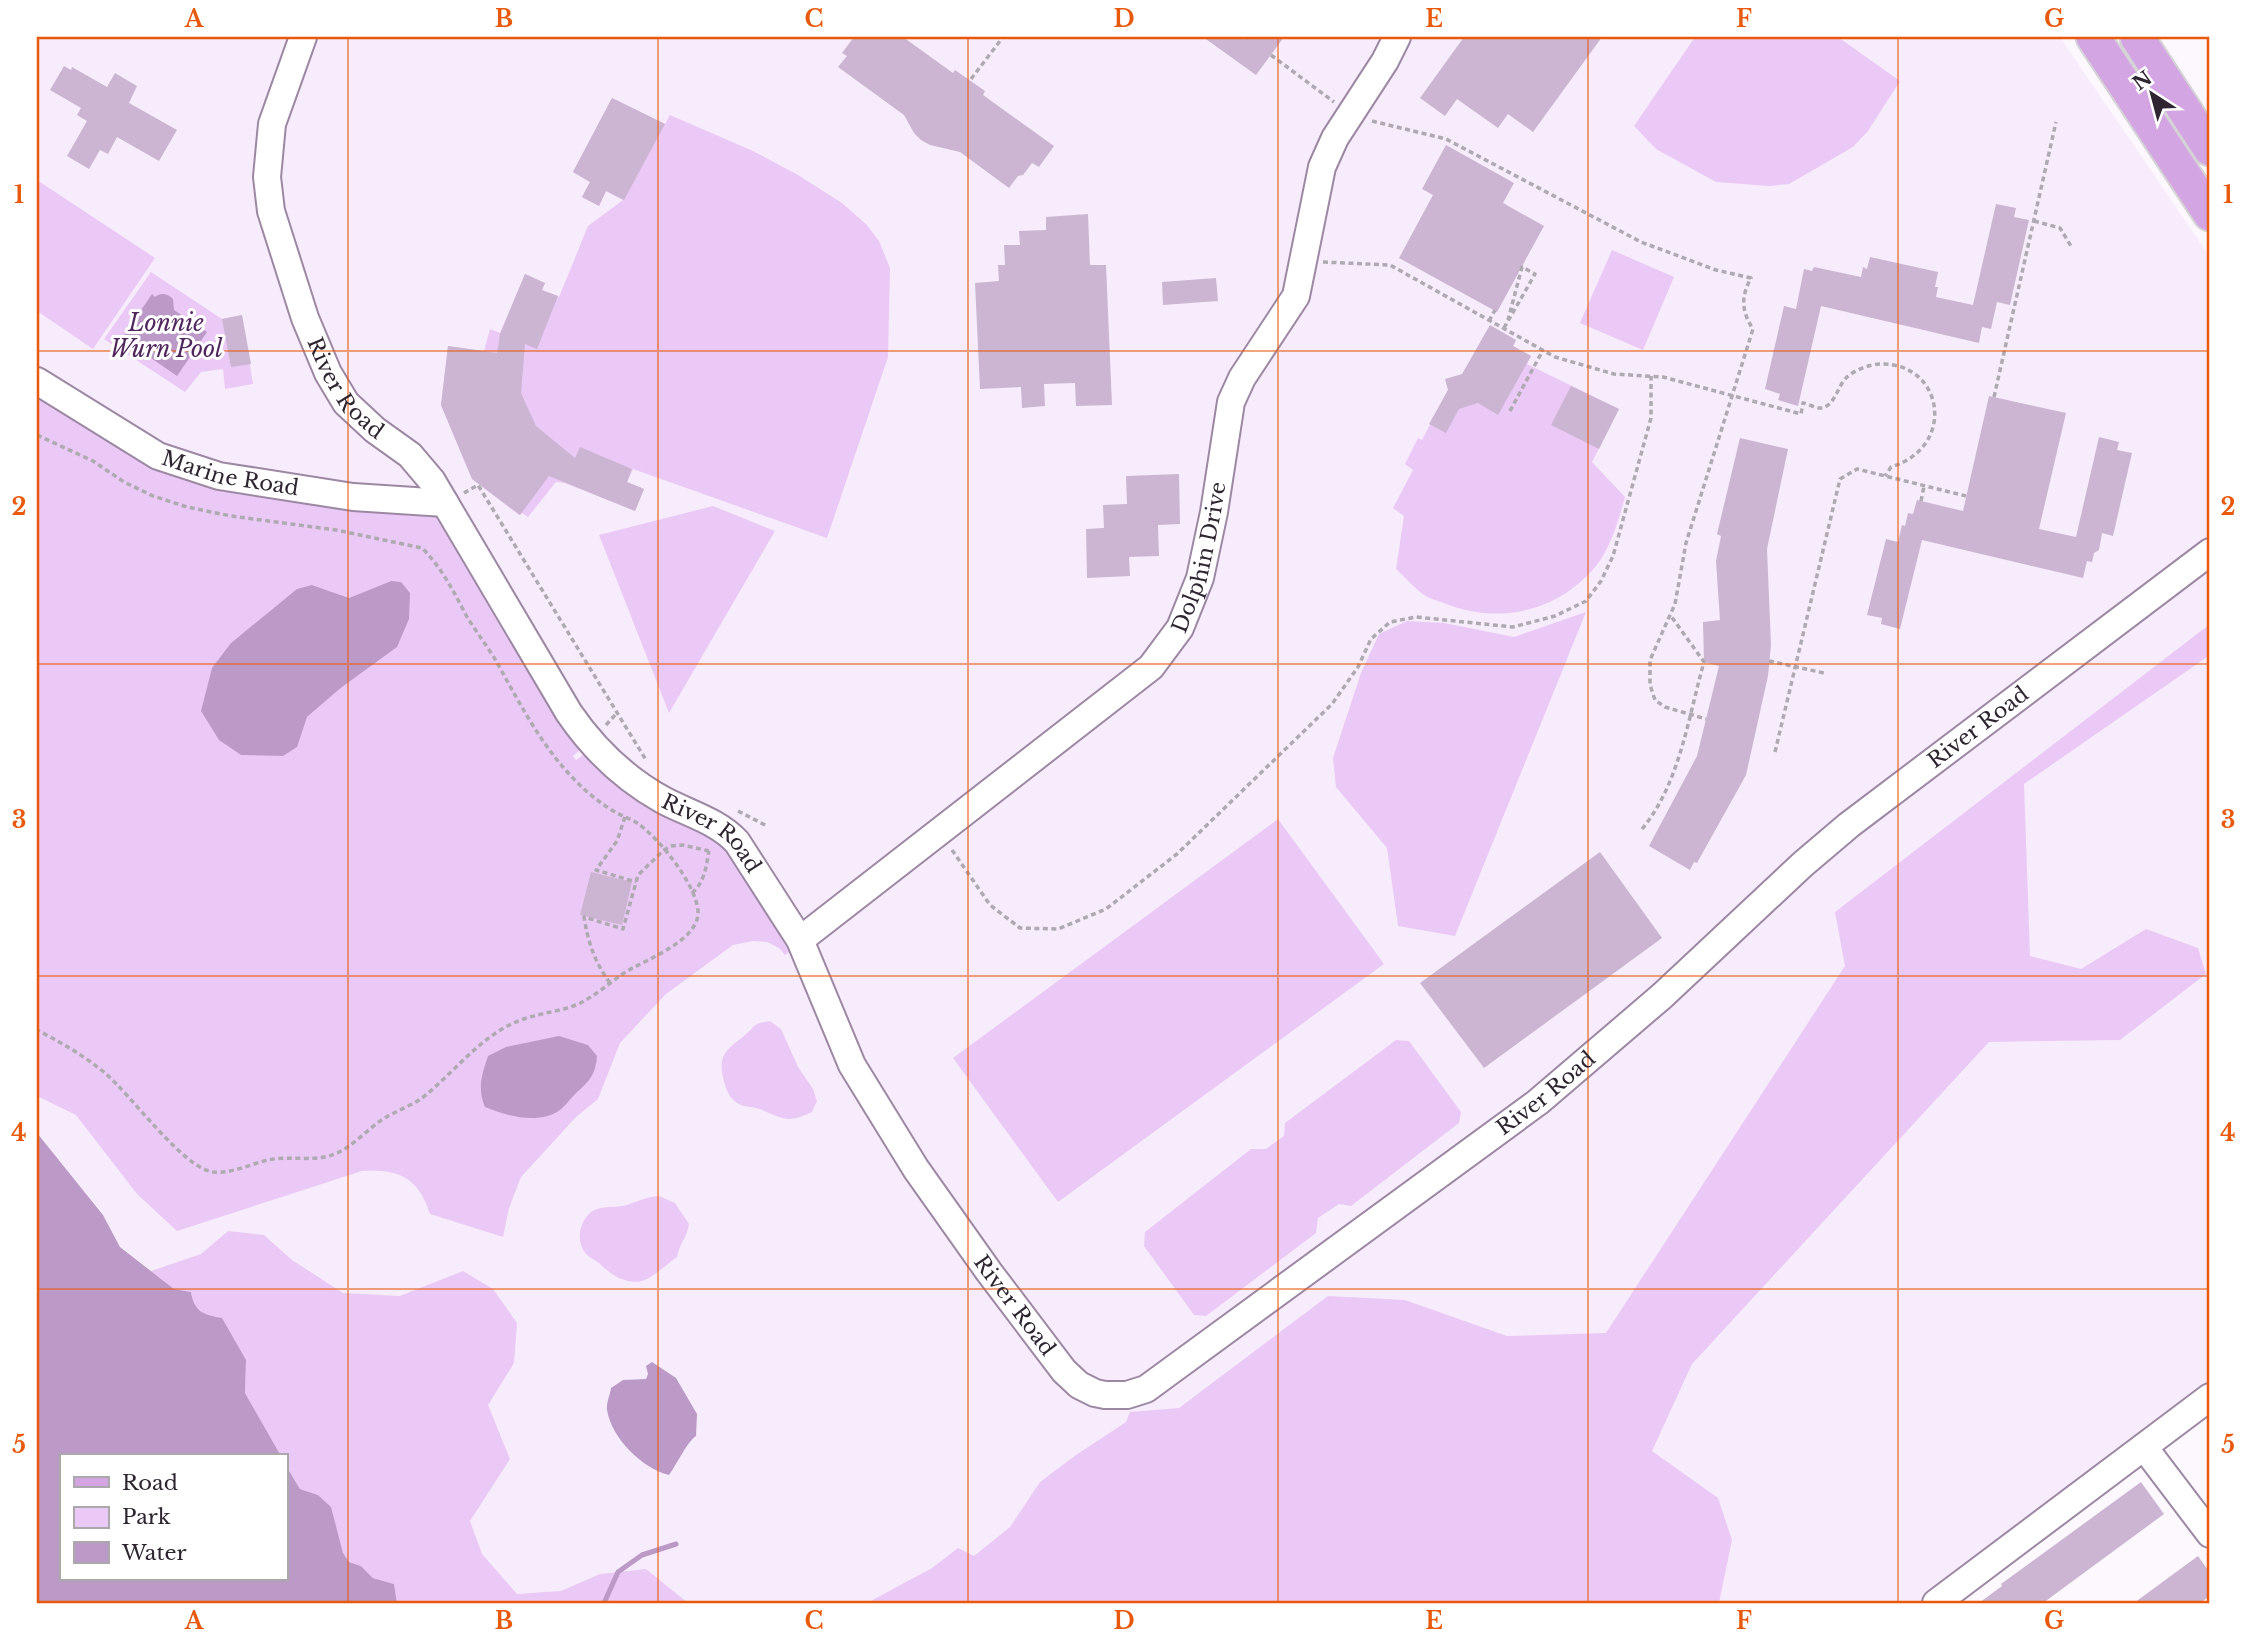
<svg xmlns="http://www.w3.org/2000/svg" width="2247" height="1640" font-family="'Libre Baskerville',serif">
<style>
.built{fill:#f7ecfb}
.green{fill:#ebc9f6;fill-rule:evenodd}
.water{fill:#bc9ac7}
.lines{fill:none;stroke-linecap:round;stroke-linejoin:round}
.stream{stroke:#bc9ac7;stroke-width:5}
.building{fill:#cbb5d2}
.minor-casing{stroke:#9d88a4;stroke-width:30}
.major-casing{stroke:#d5d3d6;stroke-width:37}
.path{stroke:#afaab1;stroke-width:3.5;stroke-dasharray:5 3.5;stroke-linecap:butt}
.minor{stroke:#fff;stroke-width:26}
.major{stroke:#d4a5e3;stroke-width:33}
.grid{fill:none;stroke:#e8590c;stroke-width:2;stroke-opacity:0.55}
.labels{text-anchor:middle;stroke-width:6;stroke-linejoin:round;paint-order:stroke}
.street-label{font-size:21px;fill:#2e2530;stroke:#fff}
.water-label{font-size:23px;font-style:italic;fill:#50265d;stroke:#fff}
.neatline{fill:none;stroke:#e8590c;stroke-width:2.5}
.grid-label{font-size:23px;text-anchor:middle;font-weight:bold;fill:#e8590c}
</style>
<rect width="100%" height="100%" fill="#fcf8fe"/>
<polygon class="built" points="37,37 2060,37 2210,257 2210,1386 1921,1603 397,1603 394,1584 285,1464 285,1456 281,1456 174,1289 120,1246 103,1215 37,1133"/>
<g class="green">
<polygon points="1695,37 1838,37 1900,81 1868,131 1853,147 1789,184 1769,186 1716,182 1656,149 1634,126"/>
<polygon points="612,98 665,124 670,115 753,151 798,175 842,203 866,224 879,241 890,268 888,357 827,538 633,469 627,482 644,489 635,511 565,483 556,482 528,517 522,513 519,515 472,479 441,405 448,346 484,351 490,329 500,333 525,274 545,283 542,290 559,297 588,226 623,200 606,191 599,206 582,197 590,182 573,172"/>
<polygon points="37,180 155,258 93,349 37,311"/>
<polygon points="1612,250 1674,277 1643,350 1580,323"/>
<polygon points="151,272 222,319 242,315 253,384 225,389 223,369 201,372 185,392 104,339"/>
<path d="M1487,330l13,7 3,-4 13,7 -3,6 18,10 -4,8 92,45 -27,53 33,35c-6,21 -13,47 -26,65 -37,49 -99,64 -155,41 -6,-2 -14,-4 -20,-8 -10,-7 -19,-18 -28,-26l8,-53 -11,-8 20,-38 -8,-6 13,-26 4,2 26,-50 17,-17 1,-5z"/>
<path d="M37,394l90,58 311,63 123,210 19,25 -7,6 3,4 7,-5 38,33 103,56 29,43 36,65 -4,3 -6,-7 -12,-6 -14,-1 -20,4 -67,49 -46,49 -22,56 -22,18 -55,60 -12,31 -6,29 -73,-23c-12,-37 -31,-45 -68,-43l-185,60 -40,-37 -61,-79 -39,-19zM391,581l-49,106 -35,30 5,-132 37,13z"/>
<polygon points="713,506 775,531 669,713 599,535"/>
<polygon points="1586,612 1455,936 1398,926 1387,848 1336,787 1333,758 1361,673 1379,634 1407,621 1444,623 1514,637"/>
<polygon points="2210,624 2210,655 2024,784 2030,956 2081,969 2146,929 2198,948 2206,974 2120,1040 1989,1042 1692,1364 1652,1451 1718,1498 1732,1540 1719,1603 867,1603 932,1568 958,1548 974,1556 1010,1527 1040,1482 1076,1455 1126,1422 1130,1412 1179,1408 1328,1296 1405,1300 1507,1336 1606,1333 1845,966 1835,912"/>
<polygon points="1278,819 1384,964 1058,1202 953,1058"/>
<path d="M770,1021l11,8 17,38 15,22 4,12 -5,11c-24,11 -27,8 -50,-2 -8,-4 -18,-2 -25,-7 -7,-5 -10,-11 -12,-18 -8,-28 -2,-33 19,-49 13,-11 8,-12 26,-15z"/>
<polygon points="1396,1040 1409,1041 1461,1112 1459,1123 1351,1206 1339,1204 1318,1218 1316,1233 1206,1316 1194,1315 1144,1246 1145,1232 1251,1149 1266,1149 1284,1136 1285,1123"/>
<path d="M659,1196l16,7 14,21c-2,13 -10,21 -12,33 -10,7 -24,21 -35,24 -16,4 -32,-7 -43,-18 -4,-3 -9,-5 -13,-9 -9,-11 -8,-28 2,-39 9,-10 22,-7 35,-9 12,-3 22,-9 36,-10z"/>
<polygon points="228,1231 264,1235 292,1260 343,1293 400,1296 463,1271 493,1289 517,1323 514,1363 488,1405 510,1459 470,1521 482,1554 517,1594 561,1591 600,1574 646,1569 688,1603 397,1603 394,1584 373,1578 361,1566 349,1562 343,1554 330,1507 318,1495 300,1489 285,1464 285,1456 281,1456 245,1393 246,1360 207,1316 193,1304 191,1292 174,1289 151,1271 201,1254"/>
</g>
<g class="water">
<path d="M152,294l3,3c7,-5 12,-3 18,2l1,11 33,22 -30,44 -55,-38z"/>
<polygon points="391,581 401,582 410,593 409,619 397,647 342,687 307,717 297,747 283,756 241,755 219,740 201,711 212,668 231,643 297,589 312,585 349,598"/>
<path d="M559,1036l29,9 9,11c-1,18 -8,26 -21,37 -5,5 -10,12 -16,17 -21,15 -53,6 -75,-3 -8,-19 -3,-33 3,-51l18,-9z"/>
<path d="M37,1133l66,82 17,32 54,42 17,3c3,19 12,23 31,26l24,42 -1,33 36,63h-220v123h224v-115l15,25 18,6 13,12 12,46 6,9 12,4 12,12 21,6 3,19h-360z"/>
<path d="M652,1362l24,16 21,36 -1,22c-9,6 -19,28 -27,39 -27,-7 -57,-36 -62,-65 -1,-7 3,-15 4,-22l12,-8 23,-1 2,-5 -2,-8z"/>
</g>
<g class="lines">
<polyline class="stream" points="604,1603 618,1572 642,1555 676,1544"/>
</g>
<g class="building">
<polygon points="854,37 903,37 953,73 955,70 985,91 983,95 1054,146 1039,167 1032,163 1023,175 1018,176 1009,188 960,152 930,145 921,140 914,133 904,115 838,67 847,56 842,53"/>
<polygon points="1203,37 1284,37 1256,75"/>
<polygon points="1464,37 1602,37 1533,132 1508,114 1498,128 1457,99 1445,116 1420,98"/>
<polygon points="64,66 71,70 72,67 107,87 115,73 137,86 129,103 177,130 159,161 117,137 108,154 100,150 89,169 67,156 87,121 77,115 81,108 50,90"/>
<polygon points="612,98 665,124 624,200 606,191 599,206 582,197 590,182 573,172"/>
<polygon points="1446,145 1514,183 1503,203 1544,226 1497,312 1399,258 1433,195 1422,189"/>
<polygon points="1996,204 2016,208 2014,217 2029,220 2010,305 1997,302 1991,329 1982,327 1979,343 1821,306 1798,406 1778,400 1780,394 1765,389 1784,306 1796,309 1804,269 1812,271 1814,267 1861,277 1863,267 1867,269 1870,257 1938,272 1935,287 1938,287 1936,297 1973,305"/>
<polygon points="1088,214 1090,265 1106,265 1112,405 1076,406 1075,383 1044,384 1045,406 1022,408 1021,387 980,389 975,283 999,281 998,265 1005,265 1004,245 1020,245 1019,231 1046,230 1046,217"/>
<polygon points="525,274 545,283 542,290 558,296 537,349 525,344 521,393 536,426 575,458 580,447 632,469 627,482 644,489 635,511 549,476 520,515 472,479 441,405 448,346 497,353 500,334"/>
<polygon points="1216,278 1218,301 1163,305 1162,282"/>
<polygon points="242,315 251,364 231,367 222,319"/>
<polygon points="1490,325 1516,340 1513,346 1531,356 1498,415 1478,403 1459,409 1446,433 1429,424 1448,390 1445,379 1462,374"/>
<polygon points="1571,386 1619,409 1599,449 1551,425"/>
<polygon points="1989,396 2066,413 2039,529 2076,537 2099,437 2119,442 2117,450 2132,453 2113,536 2102,533 2099,550 2094,553 2092,562 2087,561 2083,578 1922,540 1900,629 1881,624 1882,618 1867,615 1886,539 1898,542 1902,525 1905,526 1908,513 1913,514 1917,500 1963,511"/>
<polygon points="1740,438 1788,449 1767,549 1771,645 1768,676 1746,775 1697,863 1694,862 1690,870 1649,846 1697,756 1719,666 1704,662 1703,622 1720,620 1716,561 1721,536 1717,534"/>
<polygon points="1179,474 1180,524 1158,525 1159,556 1129,557 1130,576 1087,578 1086,529 1104,528 1103,505 1127,504 1126,476"/>
<polygon points="1600,852 1662,938 1484,1068 1420,983"/>
<polygon points="591,872 632,882 622,925 580,915"/>
<polygon points="2141,1482 2164,1514 2043,1603 1979,1603 2002,1586 2001,1584"/>
<polygon points="2198,1556 2210,1573 2210,1596 2200,1603 2134,1603"/>
</g>
<g class="lines">
<g class="minor-casing">
<g id="minor">
<path id="s1" d="M303,37l-31,87 -5,53 4,34 34,107 23,55 18,30 29,27 35,25 22,26 137,232c24,35 56,66 94,87 24,13 55,21 74,42l63,98 52,125 64,104 73,103 75,99 15,14 16,8 10,2h22l19,-6 392,-287 124,-106 141,-132 46,-39 361,-273"/>
<path id="s2" d="M37,381l121,75 61,20 134,21 92,6"/>
<path id="s3" d="M800,940l351,-273 29,-39 20,-50 14,-66 17,-110 11,-24 54,-82 26,-129 13,-29 50,-77 12,-24"/>
<polyline points="2144,1447 2210,1534"/>
<polyline points="1936,1603 2210,1397"/>
</g>
</g>
<g class="major-casing">
<g id="major">
<polyline points="2093,37 2210,214"/>
<polyline points="2137,37 2210,149"/>
</g>
</g>
<g class="path">
<polyline points="1247,37 1249,39"/>
<polyline points="1271,55 1334,102"/>
<polyline points="971,79 1003,37"/>
<path d="M1372,121l74,18 195,103 75,28 35,8c-10,18 -10,33 2,51l-67,214 -11,61 -25,56v25l5,15 10,7 41,12"/>
<polyline points="2034,221 2060,228 2071,246"/>
<path d="M1323,262l67,3 165,92 59,17 49,3 138,37 2,-11c5,1 11,4 16,5 15,1 18,-21 27,-30 8,-8 24,-14 35,-14 63,-1 76,83 10,103l-6,9"/>
<polyline points="1489,321 1495,310"/>
<polyline points="1504,328 1535,274 1522,267 1508,320"/>
<polyline points="1994,397 2056,122"/>
<polyline points="1510,411 1543,350"/>
<path d="M37,435l56,26 31,21 29,14 34,11 44,9 105,14 86,18c20,20 32,44 45,69 9,14 19,28 28,42 23,41 44,83 76,117 13,14 27,26 44,36 7,4 16,7 22,11 22,15 59,61 61,88 2,30 -54,49 -74,62 -16,11 -30,24 -48,32 -18,7 -37,8 -55,15 -37,13 -64,49 -94,74 -12,11 -30,16 -44,25 -15,10 -29,26 -46,34 -21,10 -46,2 -69,7 -17,4 -37,14 -55,12 -30,-4 -82,-77 -107,-98 -21,-18 -44,-31 -69,-44"/>
<polyline points="464,493 478,485 646,760"/>
<polyline points="1921,501 1924,486"/>
<polyline points="1769,661 1824,673"/>
<polyline points="606,725 616,714"/>
<polyline points="1775,752 1840,479 1857,469 1966,496"/>
<polyline points="738,811 767,826"/>
<polyline points="625,817 617,841 596,870 636,882"/>
<path d="M1642,829c38,-46 46,-111 62,-167l-33,-46"/>
<polyline points="952,850 990,905 1020,928 1058,929 1106,909 1177,854 1332,704 1358,667 1371,639 1390,622 1416,617 1513,627 1555,616 1586,601 1601,581 1613,556 1651,418 1651,376"/>
<path d="M692,893c13,-11 14,-27 17,-42"/>
<path d="M610,983c-15,-20 -22,-41 -26,-66l39,12 15,-54 26,-25 7,-4 12,-1 26,6"/>
</g>
<use href="#minor" class="minor"/>
<use href="#major" class="major"/>
</g>
<path class="grid" d="M348,37v1566M658,37v1566M968,37v1566M1278,37v1566M1588,37v1566M1898,37v1566M37,351h2173M37,664h2173M37,976h2173M37,1289h2173"/>
<g class="labels">
<g class="street-label">
<text dy="7" stroke="none"><textPath href="#s1" startOffset="374">River Road</textPath></text>
<text dy="7" stroke="none"><textPath href="#s2" startOffset="217">Marine Road</textPath></text>
<text dy="7" stroke="none"><textPath href="#s3" startOffset="567">Dolphin Drive</textPath></text>
<text dy="7" stroke="none"><textPath href="#s1" startOffset="2767">River Road</textPath></text>
<text dy="7" stroke="none"><textPath href="#s1" startOffset="962">River Road</textPath></text>
<text dy="7" stroke="none"><textPath href="#s1" startOffset="2200">River Road</textPath></text>
<text dy="7" stroke="none"><textPath href="#s1" startOffset="1530">River Road</textPath></text>
</g>
<g class="water-label">
<text x="166" y="331">Lonnie<tspan x="166" dy="26">Wurn Pool</tspan></text>
</g>
</g>
<rect width="2247" height="1640" fill="none" stroke="#ffffff" stroke-width="77"/>
<rect x="60" y="1454" width="228" height="126" fill="#ffffff" stroke="#aba8ac" stroke-width="2"/>
<rect x="74" y="1477" width="35" height="10" fill="#d4a5e3" stroke="#aba8ac" stroke-width="2"/>
<text x="122" y="1490" font-size="21" fill="#2e2530">Road</text>
<rect x="74" y="1507" width="35" height="21" fill="#ebc9f6" stroke="#aba8ac" stroke-width="2"/>
<text x="122" y="1524" font-size="21" fill="#2e2530">Park</text>
<rect x="74" y="1542" width="35" height="21" fill="#bc9ac7" stroke="#aba8ac" stroke-width="2"/>
<text x="122" y="1560" font-size="21" fill="#2e2530">Water</text>
<g transform="translate(2152 94) rotate(324)" stroke="#ffffff" stroke-width="5" paint-order="stroke">
<path d="M0-5L12 26L0 18L-12 26Z" fill="#2e2530"/>
<text y="-10" font-size="19" font-weight="bold" text-anchor="middle" fill="#2e2530">N</text>
</g>
<rect x="38" y="38" width="2170" height="1564" class="neatline"/>
<g class="grid-label">
<text x="194" y="27">A</text>
<text x="504" y="27">B</text>
<text x="814" y="27">C</text>
<text x="1124" y="27">D</text>
<text x="1434" y="27">E</text>
<text x="1744" y="27">F</text>
<text x="2054" y="27">G</text>
<text x="19" y="203">1</text>
<text x="2228" y="203">1</text>
<text x="19" y="515">2</text>
<text x="2228" y="515">2</text>
<text x="19" y="828">3</text>
<text x="2228" y="828">3</text>
<text x="19" y="1141">4</text>
<text x="2228" y="1141">4</text>
<text x="19" y="1453">5</text>
<text x="2228" y="1453">5</text>
<text x="194" y="1629">A</text>
<text x="504" y="1629">B</text>
<text x="814" y="1629">C</text>
<text x="1124" y="1629">D</text>
<text x="1434" y="1629">E</text>
<text x="1744" y="1629">F</text>
<text x="2054" y="1629">G</text>
</g>
</svg>
